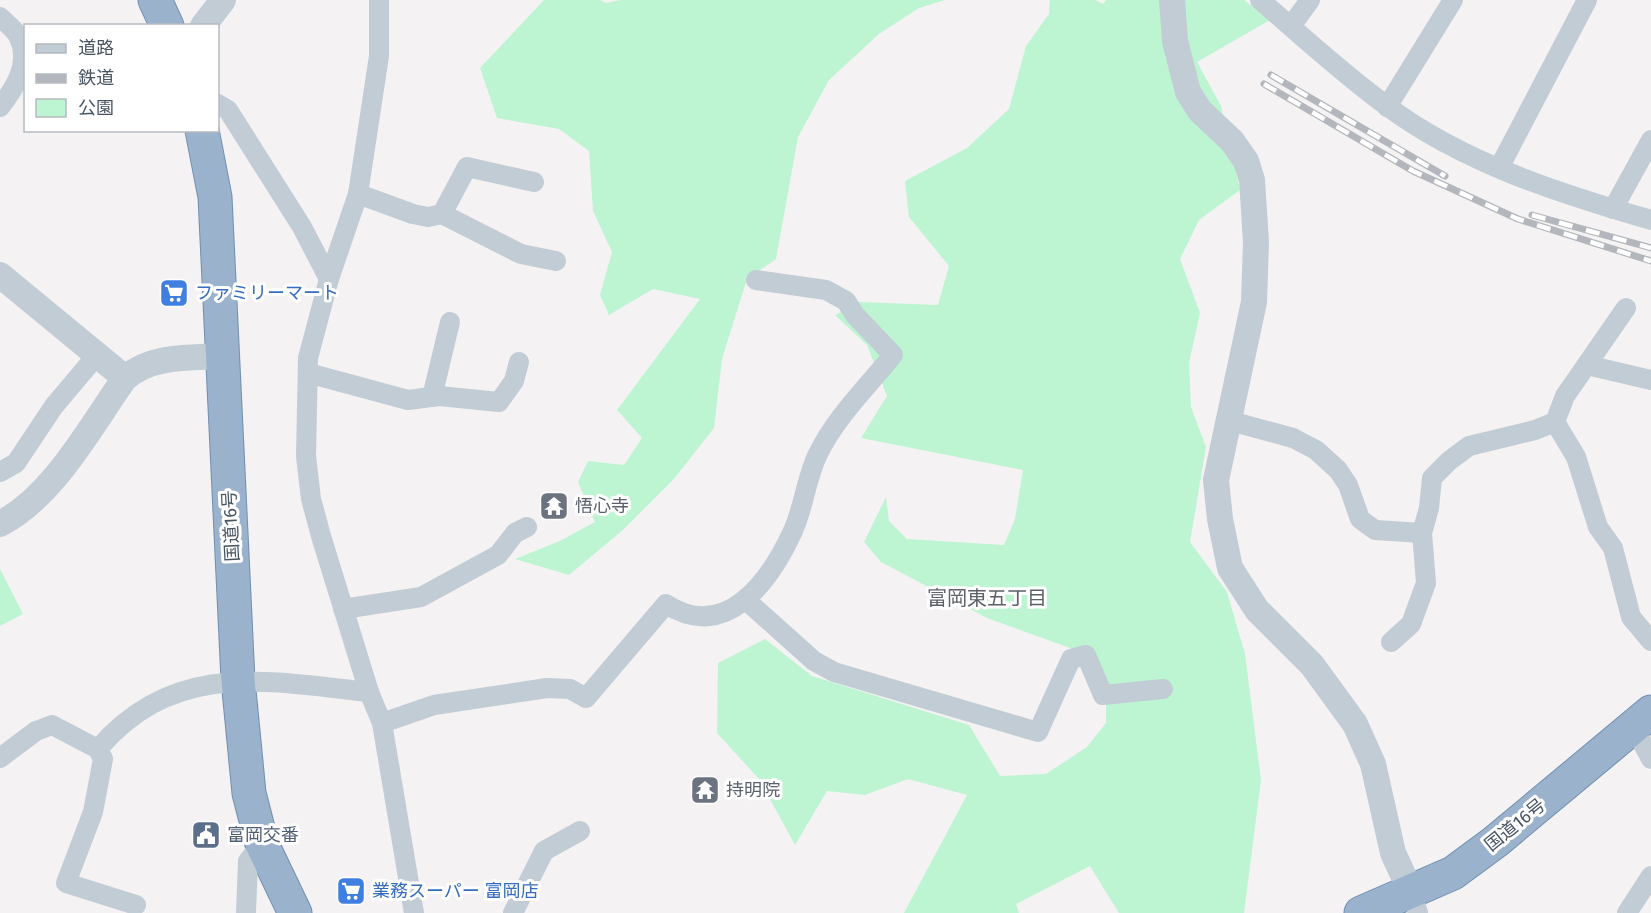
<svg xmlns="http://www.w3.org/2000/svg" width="1651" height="913" font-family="'Fira Sans','Noto Sans JP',sans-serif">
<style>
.green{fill:#bdf5d3}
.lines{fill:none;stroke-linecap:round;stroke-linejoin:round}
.trunk-casing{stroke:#708fb1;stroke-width:35}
.minor{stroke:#c1ccd5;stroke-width:20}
.tertiary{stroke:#c1ccd5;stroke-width:26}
.trunk{stroke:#9ab2cc;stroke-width:33}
.rail-casing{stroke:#b3b7bd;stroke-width:7}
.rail{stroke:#fff;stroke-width:4.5;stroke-dasharray:14;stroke-linecap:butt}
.labels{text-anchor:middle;stroke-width:6;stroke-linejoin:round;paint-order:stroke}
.shop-label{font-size:18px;fill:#366cbe;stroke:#fff;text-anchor:start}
.worship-label{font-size:18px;fill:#5b616d;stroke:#fff;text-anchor:start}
.street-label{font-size:18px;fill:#475562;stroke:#fff}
.service-label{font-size:18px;fill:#4e5e75;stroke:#fff;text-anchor:start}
.neighbourhood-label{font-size:20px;fill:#5d6268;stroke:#fff}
</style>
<rect width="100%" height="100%" fill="#f4f2f2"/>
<g class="green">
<polygon points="544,0 600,0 606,3 621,0 945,0 919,8 879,34 829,80 798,137 776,259 747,279 722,359 714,428 673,480 623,530 569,575 515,559 560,541 595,522 578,482 588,461 624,465 642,438 617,410 700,299 653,289 609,315 600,295 612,252 593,211 589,151 559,129 497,118 480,68"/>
<polygon points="1050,0 1095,0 1103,4 1106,0 1244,0 1270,20 1197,62 1221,106 1240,190 1199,220 1180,259 1200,313 1189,363 1191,407 1206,447 1190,542 1227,592 1245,654 1261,780 1244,913 1119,913 1090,866 1016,904 1019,913 904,913 967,795 908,779 865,795 827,791 795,845 759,779 717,733 718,663 765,639 812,676 969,725 1000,776 1046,774 1087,747 1106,723 1106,677 1070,648 987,618 881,562 864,542 886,497 889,521 907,539 1004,545 1015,519 1023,470 861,438 887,396 867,345 835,315 860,302 938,305 949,266 909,217 905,181 967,148 1009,109 1026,46 1049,14"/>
<polygon points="0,569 23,614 0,626"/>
</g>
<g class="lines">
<g class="trunk-casing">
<g id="trunk">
<polyline points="155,0 167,26"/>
<polyline points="202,130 215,197 238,680 249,793 262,844 295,913"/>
<polyline points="1361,913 1453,873 1495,842 1651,712"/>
</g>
</g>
<g class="minor">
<polyline points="379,0 379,56 358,194 329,279 308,358 306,456 311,499 321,536 369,692 382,723 414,913"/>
<path d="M1260,0c42,36 83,74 127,106 76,57 174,88 264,114"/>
<path d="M0,17c6,6 16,13 19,21 12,25 -4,50 -19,69"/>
<polyline points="1291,26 1310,0"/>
<polyline points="218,104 228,110 302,227 329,279"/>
<polyline points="1387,107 1453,0"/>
<polyline points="1499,168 1587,0"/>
<polyline points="358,194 413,214 428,217 442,214 467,167 534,182"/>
<polyline points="1613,209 1651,140"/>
<polyline points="442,214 521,254 556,261"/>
<polyline points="1587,365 1651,380"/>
<polyline points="308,373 408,400 439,396 499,402 514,381 519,362"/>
<polyline points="432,397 450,322"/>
<polyline points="1227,420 1293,438 1316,450 1338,470 1348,485 1360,519 1375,530 1422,533"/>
<polyline points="1555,422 1576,457 1598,527 1613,548 1631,617 1651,641"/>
<polyline points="0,472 16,463 54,406 97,355"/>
<polyline points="747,601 814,661 834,672 1038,732 1071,659 1086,655 1103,695 1163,689"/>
<polyline points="343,609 421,597 498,555 515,533 527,527"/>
<polyline points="1391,642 1411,624 1426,583 1422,533 1429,508 1432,478 1449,461 1469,446 1535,430 1555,422 1565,396 1626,308"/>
<path d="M382,723l52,-18 113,-17 23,1 16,9 80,-94c59,39 103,-22 126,-71 12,-25 14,-55 26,-79 17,-36 50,-68 75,-99l-38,-40 -9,-14 -20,-11 -70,-10"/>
<polyline points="1630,728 1642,742 1651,759"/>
<polyline points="98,749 103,759 93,812 66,883 136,905"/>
<path d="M0,758l36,-27 16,-6 46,24c76,-89 168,-68 271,-57"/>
<polyline points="1411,892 1418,913"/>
<polyline points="246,913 248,861 262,844"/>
<polyline points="513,913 544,851 580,831"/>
<polyline points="1627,913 1651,876"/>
</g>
<g class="tertiary">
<polyline points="1172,0 1175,41 1188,92 1200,111 1232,141 1246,161 1252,180 1256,242 1254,302 1216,480 1220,519 1230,568 1257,610 1312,665 1355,724 1373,764 1393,853 1411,892"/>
<polyline points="203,26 223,0"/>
<polyline points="0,275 125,378"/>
<path d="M0,524c54,-28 90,-97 125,-146 27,-23 63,-20 98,-22"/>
</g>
<use href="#trunk" class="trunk"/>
<g class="rail-casing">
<g id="rail">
<polyline points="1271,75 1445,176"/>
<polyline points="1264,84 1413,171 1518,219 1651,261"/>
<polyline points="1532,215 1651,248"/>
</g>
</g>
<use href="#rail" class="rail"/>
</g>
<defs>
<g id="supermarket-square" transform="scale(1.5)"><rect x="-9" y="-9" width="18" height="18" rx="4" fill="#3f7fe0" stroke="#fff"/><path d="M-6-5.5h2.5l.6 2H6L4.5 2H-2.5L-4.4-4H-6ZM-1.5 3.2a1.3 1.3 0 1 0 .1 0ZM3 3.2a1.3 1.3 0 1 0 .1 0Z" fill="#fff"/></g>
<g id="temple-square" transform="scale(1.5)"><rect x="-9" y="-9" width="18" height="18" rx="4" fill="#6b7280" stroke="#fff"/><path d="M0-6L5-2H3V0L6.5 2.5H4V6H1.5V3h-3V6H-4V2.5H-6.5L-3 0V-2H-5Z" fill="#fff"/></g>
<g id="civic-square" transform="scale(1.5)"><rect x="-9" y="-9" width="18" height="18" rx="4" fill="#5c6f8a" stroke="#fff"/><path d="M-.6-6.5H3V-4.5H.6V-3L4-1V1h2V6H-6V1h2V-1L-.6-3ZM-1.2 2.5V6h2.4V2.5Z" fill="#fff"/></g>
</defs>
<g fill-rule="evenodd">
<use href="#supermarket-square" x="174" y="293"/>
<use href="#temple-square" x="554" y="506"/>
<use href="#temple-square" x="705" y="790"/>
<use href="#civic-square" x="206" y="835"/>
<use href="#supermarket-square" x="351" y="891"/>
</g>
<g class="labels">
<g class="shop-label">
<text x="195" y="299">ファミリーマート</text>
<text x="372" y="897">業務スーパー 富岡店</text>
</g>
<g class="worship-label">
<text x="575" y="512">悟心寺</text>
<text x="726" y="796">持明院</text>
</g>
<g class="street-label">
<text transform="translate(231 526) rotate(-93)" y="6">国道16号</text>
<text transform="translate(1515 825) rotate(-39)" y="6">国道16号</text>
</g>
<g class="service-label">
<text x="227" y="841">富岡交番</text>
</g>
<g class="neighbourhood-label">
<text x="987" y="605">富岡東五丁目</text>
</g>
</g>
<rect x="24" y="24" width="195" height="108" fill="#ffffff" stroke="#b5bbc0" stroke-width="1.5"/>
<rect x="36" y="44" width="30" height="9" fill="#c1ccd5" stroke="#b5bbc0" stroke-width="1.5"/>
<text x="78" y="54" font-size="18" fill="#475562">道路</text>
<rect x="36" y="74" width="30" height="9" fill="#b3b7bd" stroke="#b5bbc0" stroke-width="1.5"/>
<text x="78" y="84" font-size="18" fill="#475562">鉄道</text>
<rect x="36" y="99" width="30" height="18" fill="#bdf5d3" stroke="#b5bbc0" stroke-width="1.5"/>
<text x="78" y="114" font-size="18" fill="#475562">公園</text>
</svg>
